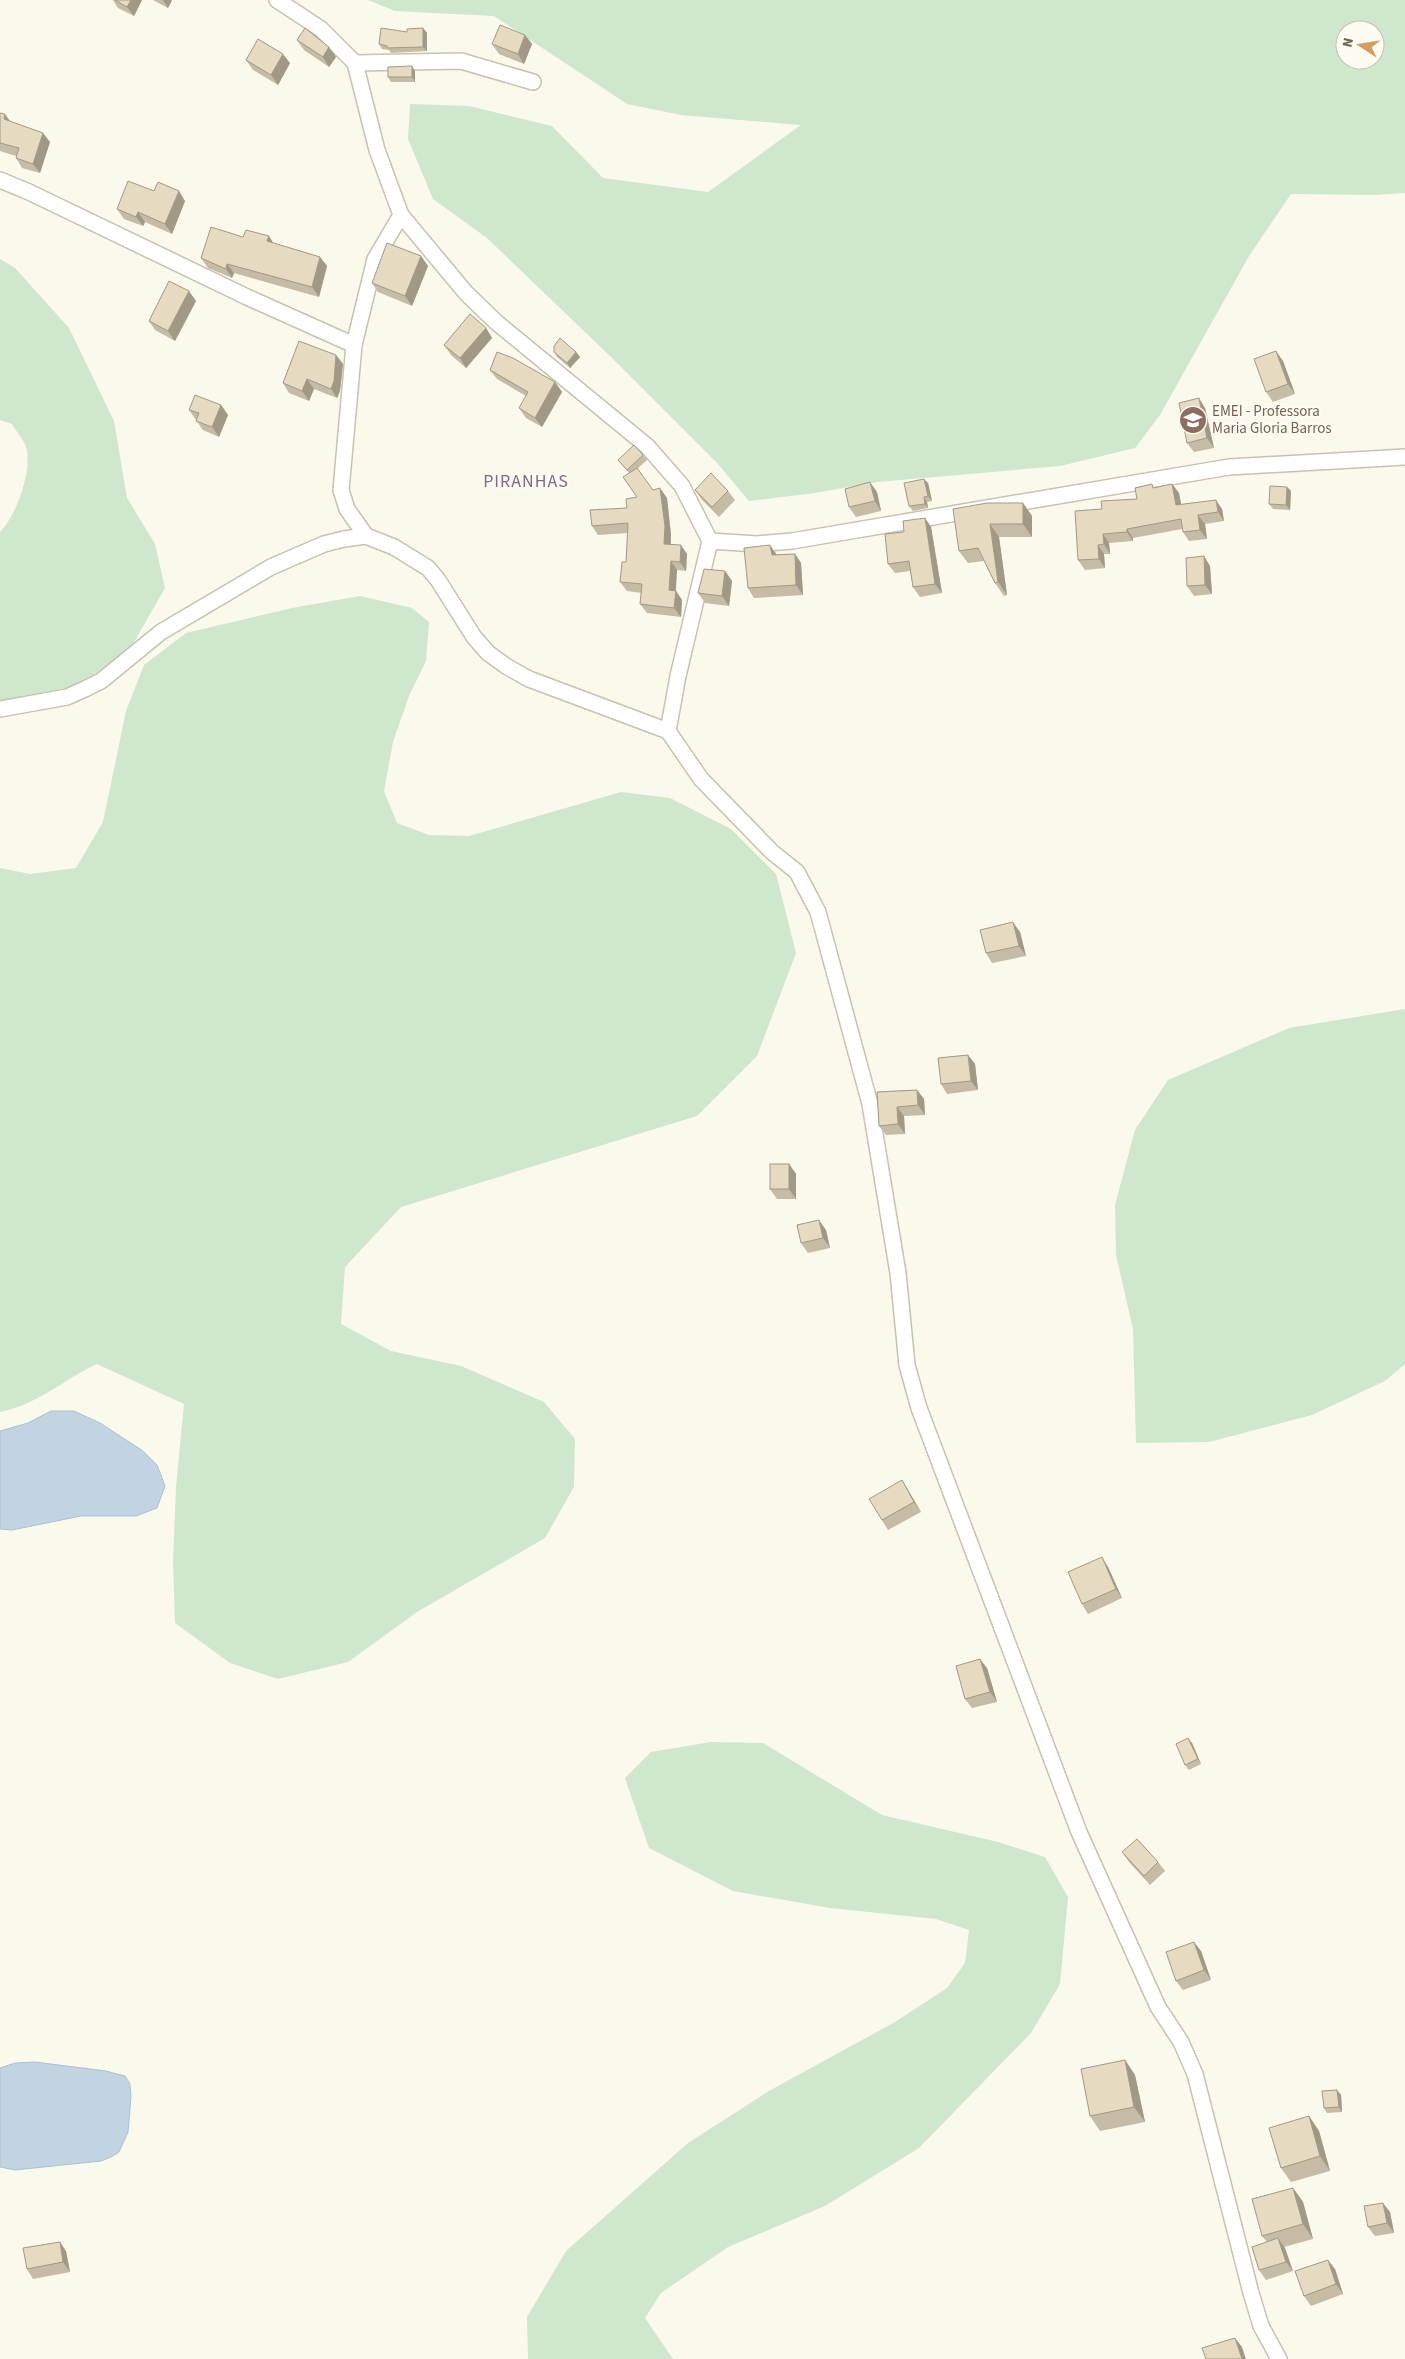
<svg xmlns="http://www.w3.org/2000/svg" width="1405" height="2359" font-family="'Source Sans 3',sans-serif">
<style>
.green{fill:#cfe7cc;fill-rule:evenodd}
.water{fill:#c2d4e2;stroke:#aac1d3}
.lines{fill:none;stroke-linecap:round;stroke-linejoin:round}
.minor-casing{stroke:#c9c2b0;stroke-width:18}
.minor{stroke:#fff;stroke-width:15}
.wall{fill:#c6bba5}
.shaded-wall{fill:#a19986}
.building{fill:#e6dac0;stroke:#a19986}
.labels{text-anchor:middle;stroke-width:4.5;stroke-linejoin:round;paint-order:stroke}
.education-label{font-size:15px;fill:#785e54;stroke:#fdfcf2;text-anchor:start}
.quarter-label{font-size:18px;letter-spacing:1px;fill:#866688;stroke:#fdfcf2}
</style>
<rect width="100%" height="100%" fill="#faf9ec"/>
<g class="green">
<path d="M368,0h1037v193l-30,2 -84,-1 -42,62 -89,159 -25,33 -75,18 -183,16 -62,11 -66,8 -31,-37 -107,-107 -124,-119 -54,-39 -25,-60 2,-35 59,2 83,20 51,52 105,14 93,-67 -120,-10 -54,-11 -133,-88 -99,-5zM1345,30h30v30h-30z"/>
<path d="M0,259l15,9 54,60 45,93 13,77 28,46 10,44 -39,68 -54,31 -72,13v-168c16,-16 33,-62 26,-85 -2,-7 -10,-16 -14,-23l-12,-4z"/>
<path d="M360,596l52,12 17,14 -3,39 -17,35 -16,46 -9,49 13,32 32,12 40,1 152,-44 49,6 61,31 45,45 20,79 -39,103 -60,60 -296,91 -56,60 -4,57 50,27 70,15 83,36 31,37 -1,48 -29,51 -128,74 -69,50 -70,17 -48,-16 -55,-40 -2,-62 3,-74 8,-83 -87,-40c-33,15 -60,41 -97,48v-544l30,6 46,-6 27,-46 23,-111 18,-46 42,-32 106,-25z"/>
<polygon points="1405,1009 1405,1364 1385,1381 1312,1415 1209,1442 1136,1443 1133,1329 1116,1255 1115,1205 1135,1130 1168,1080 1289,1028"/>
<polygon points="711,1742 763,1743 882,1815 998,1842 1045,1857 1068,1897 1060,1984 1031,2033 919,2148 825,2206 728,2247 661,2293 645,2318 673,2359 528,2359 527,2317 566,2251 688,2143 769,2091 895,2022 947,1988 965,1963 969,1930 936,1919 830,1908 733,1891 649,1848 625,1778 651,1752"/>
</g>
<g class="water">
<polygon points="51,1411 74,1411 100,1423 143,1451 157,1465 165,1486 157,1508 136,1516 81,1516 12,1530 0,1529 0,1431 28,1423"/>
<polygon points="35,2062 106,2071 125,2076 130,2084 131,2097 128,2132 119,2152 111,2157 101,2161 15,2170 0,2167 0,2068 15,2063"/>
</g>
<g class="lines">
<g class="minor-casing">
<g id="minor">
<polyline points="277,0 321,29 355,63 377,150 401,215 466,293 496,322 647,446 682,486 710,541 678,676 668,731"/>
<polyline points="355,63 461,61 533,82"/>
<polyline points="0,180 29,192 247,297 354,345"/>
<polyline points="366,536 347,509 341,490 354,345 375,259 401,215"/>
<polyline points="710,541 757,544 792,541 1229,467 1405,457"/>
<polyline points="0,709 67,697 85,689 101,681 161,632 271,567 324,544 344,539 366,536 394,547 428,568 438,580 474,637 488,653 506,666 529,679 668,731 701,779 772,852 797,872 818,912 870,1104 898,1273 907,1365 919,1408 1079,1832 1158,2007 1181,2042 1195,2074 1251,2293 1261,2326 1279,2359"/>
</g>
</g>
<use href="#minor" class="minor"/>
</g>
<g class="wall">
<polygon points="113,0 142,0 134,16 118,8"/>
<polygon points="153,0 172,0 168,8"/>
<polygon points="423,28 427,33 427,51 391,53 389,50 382,49 379,44 407,32"/>
<polygon points="525,35 532,44 524,64 499,54 492,44"/>
<polygon points="297,40 336,57 329,67 304,50"/>
<polygon points="246,60 290,63 278,85 253,70"/>
<polygon points="415,71 415,82 391,82 388,77"/>
<polygon points="0,113 10,121 50,142 40,173 22,168 16,158 16,156 0,151"/>
<polygon points="185,201 172,234 145,222 143,226 124,219 117,209"/>
<polygon points="269,236 273,243 320,257 327,266 319,297 234,273 232,278 208,268 201,258 243,237"/>
<polygon points="421,256 428,266 412,306 378,292 372,283"/>
<polygon points="196,301 175,341 155,330 149,321"/>
<polygon points="486,328 492,338 466,368 451,355 444,345"/>
<polygon points="554,352 576,352 580,357 570,368 557,357"/>
<polygon points="336,355 343,364 340,391 337,398 314,389 309,401 289,393 283,383"/>
<polygon points="1283,361 1295,394 1273,402 1266,392"/>
<polygon points="490,370 555,382 562,392 542,427 526,418 519,408 526,396 497,379"/>
<polygon points="221,405 228,415 219,437 203,430 189,410"/>
<polygon points="1205,408 1214,448 1194,452 1187,443"/>
<polygon points="643,455 647,460 637,469 653,490 667,498 671,535 671,544 687,554 686,571 677,570 676,591 682,600 681,617 647,613 640,604 642,593 627,591 620,582 626,562 628,533 598,535 592,526 627,508 637,497 629,473 618,460"/>
<polygon points="928,483 932,501 927,502 928,508 913,511 909,506"/>
<polygon points="1172,484 1179,493 1181,504 1222,509 1224,521 1205,524 1207,539 1189,541 1183,532 1182,529 1133,538 1133,541 1109,543 1110,554 1104,554 1105,568 1085,570 1078,560 1102,509 1137,499 1154,487"/>
<polygon points="1287,487 1291,491 1290,510 1273,509 1269,504"/>
<polygon points="695,490 728,491 735,500 719,517 702,500"/>
<polygon points="877,492 881,511 856,517 849,507"/>
<polygon points="1023,503 1032,516 1032,537 999,537 1007,595 1004,596 995,583 984,561 968,563 959,551 953,509"/>
<polygon points="925,518 931,527 942,593 920,597 913,587 910,571 895,573 888,564 904,532"/>
<polygon points="795,554 801,563 803,595 754,598 748,588 777,555"/>
<polygon points="1210,566 1212,594 1194,596 1187,586"/>
<polygon points="725,571 732,581 729,606 705,603 698,593"/>
<polygon points="1020,932 1026,956 992,963 986,953"/>
<polygon points="968,1055 975,1064 978,1090 947,1094 941,1084"/>
<polygon points="917,1090 924,1099 925,1115 904,1116 905,1134 886,1135 879,1126 877,1092"/>
<polygon points="789,1164 796,1174 796,1199 777,1199 770,1189"/>
<polygon points="826,1230 830,1248 808,1253 801,1243"/>
<polygon points="902,1480 908,1490 921,1512 888,1530 882,1520"/>
<polygon points="1108,1567 1122,1598 1088,1614 1082,1604"/>
<polygon points="987,1668 997,1702 972,1708 965,1699"/>
<polygon points="1192,1743 1201,1764 1189,1770 1185,1765"/>
<polygon points="1122,1852 1158,1862 1165,1871 1150,1885 1129,1862"/>
<polygon points="1201,1951 1211,1980 1183,1990 1176,1981"/>
<polygon points="1125,2060 1135,2075 1145,2122 1100,2131 1090,2116"/>
<polygon points="1337,2090 1341,2095 1342,2112 1327,2113 1324,2108"/>
<polygon points="1309,2116 1319,2131 1330,2171 1291,2182 1281,2168"/>
<polygon points="1293,2188 1303,2202 1313,2239 1284,2247 1293,2271 1266,2280 1259,2270 1267,2242 1262,2236"/>
<polygon points="1390,2212 1394,2233 1375,2236 1368,2227"/>
<polygon points="66,2251 70,2272 33,2279 27,2269"/>
<polygon points="1335,2269 1343,2294 1311,2306 1304,2296"/>
</g>
<g class="shaded-wall">
<polygon points="131,0 142,0 134,16 127,7"/>
<polygon points="163,0 172,0 168,8"/>
<polygon points="423,28 427,33 427,51 423,47"/>
<polygon points="525,35 532,44 524,64 518,54"/>
<polygon points="329,47 336,57 329,67 323,57"/>
<polygon points="283,54 290,63 278,85 271,75"/>
<polygon points="412,66 415,71 415,82 412,77"/>
<polygon points="5,114 12,124 4,119"/>
<polygon points="43,133 50,142 40,173 33,164"/>
<polygon points="179,191 185,201 172,234 165,224"/>
<polygon points="138,212 145,222 143,226 136,217"/>
<polygon points="269,236 275,246 267,241"/>
<polygon points="421,256 428,266 412,306 405,296"/>
<polygon points="320,257 327,266 319,297 312,287"/>
<polygon points="227,264 234,273 232,278 226,269"/>
<polygon points="189,291 196,301 175,341 168,331"/>
<polygon points="486,328 492,338 466,368 460,358"/>
<polygon points="1276,351 1283,361 1295,394 1288,384"/>
<polygon points="576,352 580,357 570,368 567,363"/>
<polygon points="336,355 343,364 340,391 337,398 331,389"/>
<polygon points="307,379 314,389 309,401 302,391"/>
<polygon points="555,382 562,392 542,427 535,418"/>
<polygon points="1199,398 1205,408 1214,448 1207,438"/>
<polygon points="221,405 228,415 219,437 212,427"/>
<polygon points="924,479 928,483 932,501 928,496"/>
<polygon points="870,482 877,492 881,511 875,501"/>
<polygon points="1172,484 1179,493 1183,514 1176,505"/>
<polygon points="1287,487 1291,491 1290,510 1286,505"/>
<polygon points="660,488 667,498 671,535 670,553 664,544"/>
<polygon points="924,497 927,502 928,508 925,504"/>
<polygon points="1216,500 1222,509 1224,521 1218,512"/>
<polygon points="1023,503 1032,516 1032,537 1023,524"/>
<polygon points="1198,515 1205,524 1207,539 1200,530"/>
<polygon points="925,518 931,527 942,593 935,584"/>
<polygon points="990,524 999,537 1007,595 998,582"/>
<polygon points="1127,529 1133,538 1133,541 1127,532"/>
<polygon points="1103,534 1109,543 1110,554 1104,544"/>
<polygon points="681,545 687,554 686,571 680,562"/>
<polygon points="770,545 777,555 772,555"/>
<polygon points="1098,545 1104,554 1105,568 1099,559"/>
<polygon points="795,554 801,563 803,595 796,585"/>
<polygon points="1204,556 1210,566 1212,594 1205,585"/>
<polygon points="671,561 677,570 675,599 669,590"/>
<polygon points="725,571 732,581 729,606 722,596"/>
<polygon points="676,591 682,600 681,617 674,608"/>
<polygon points="1013,922 1020,932 1026,956 1019,946"/>
<polygon points="968,1055 975,1064 978,1090 971,1081"/>
<polygon points="917,1090 924,1099 925,1115 918,1105"/>
<polygon points="897,1107 904,1116 905,1134 898,1124"/>
<polygon points="789,1164 796,1174 796,1199 789,1189"/>
<polygon points="819,1220 826,1230 830,1248 823,1238"/>
<polygon points="902,1480 908,1490 921,1512 914,1502"/>
<polygon points="1102,1557 1108,1567 1122,1598 1116,1589"/>
<polygon points="980,1659 987,1668 997,1702 990,1692"/>
<polygon points="1188,1738 1192,1743 1201,1764 1198,1759"/>
<polygon points="1194,1942 1201,1951 1211,1980 1204,1970"/>
<polygon points="1125,2060 1135,2075 1145,2122 1134,2107"/>
<polygon points="1337,2090 1341,2095 1342,2112 1339,2107"/>
<polygon points="1309,2116 1319,2131 1330,2171 1320,2156"/>
<polygon points="1293,2188 1303,2202 1313,2239 1303,2224"/>
<polygon points="1383,2203 1390,2212 1394,2233 1387,2223"/>
<polygon points="1278,2238 1285,2248 1293,2271 1286,2262"/>
<polygon points="60,2242 66,2251 70,2272 63,2262"/>
<polygon points="1328,2260 1335,2269 1343,2294 1336,2284"/>
<polygon points="1235,2338 1242,2347 1246,2359 1242,2359"/>
</g>
<g class="building">
<polygon points="115,0 131,0 127,7"/>
<polygon points="500,25 525,35 518,54 492,44"/>
<polygon points="305,28 329,47 323,57 297,40"/>
<polygon points="381,28 407,32 407,29 423,28 423,47 387,48 387,46 379,44"/>
<polygon points="258,39 283,54 271,75 246,60"/>
<polygon points="412,66 412,77 388,77 388,67"/>
<polygon points="0,113 5,114 4,119 43,133 33,164 16,158 19,148 0,143"/>
<polygon points="128,181 154,191 158,182 179,191 165,224 138,212 136,217 117,209"/>
<polygon points="211,227 243,237 246,230 269,236 267,241 320,257 312,287 227,264 226,269 201,258"/>
<polygon points="387,243 421,256 405,296 372,283"/>
<polygon points="169,281 189,291 168,331 149,321"/>
<polygon points="470,314 486,328 460,358 444,345"/>
<polygon points="560,338 576,352 567,363 554,352 554,346"/>
<polygon points="299,341 336,355 334,381 331,389 307,379 302,391 283,383"/>
<polygon points="1276,351 1288,384 1266,392 1254,359"/>
<polygon points="497,352 513,358 555,382 535,418 519,408 528,392 490,370"/>
<polygon points="195,395 221,405 212,427 196,421 199,413 189,410"/>
<polygon points="1199,398 1207,438 1187,443 1179,403"/>
<polygon points="634,445 643,455 627,470 618,460"/>
<polygon points="637,468 653,490 660,488 665,526 664,544 681,545 680,562 671,561 669,590 676,591 674,608 640,604 642,584 620,582 622,562 626,562 628,523 592,526 590,510 627,508 626,499 637,497 623,477"/>
<polygon points="711,473 728,491 712,507 695,490"/>
<polygon points="924,479 928,496 924,497 925,504 909,506 904,483"/>
<polygon points="870,482 875,501 849,507 845,489"/>
<polygon points="1152,484 1153,488 1172,484 1176,505 1216,500 1218,512 1198,515 1200,530 1183,532 1181,519 1127,529 1127,532 1103,534 1104,544 1098,545 1099,559 1078,560 1075,511 1102,509 1101,501 1137,499 1135,488"/>
<polygon points="1270,486 1287,487 1286,505 1269,504"/>
<polygon points="987,503 1023,503 1023,524 990,524 998,582 995,583 978,548 959,551 953,509"/>
<polygon points="925,518 935,584 913,587 909,561 888,564 885,534 904,532 903,521"/>
<polygon points="770,545 772,555 795,554 796,585 748,588 744,548"/>
<polygon points="1204,556 1205,585 1187,586 1186,558"/>
<polygon points="704,569 725,571 722,596 698,593"/>
<polygon points="1013,922 1019,946 986,953 980,930"/>
<polygon points="968,1055 971,1081 941,1084 938,1058"/>
<polygon points="917,1090 918,1105 897,1107 898,1124 879,1126 877,1092"/>
<rect x="770" y="1164" width="19" height="25"/>
<polygon points="819,1220 823,1238 801,1243 797,1225"/>
<polygon points="902,1480 914,1502 882,1520 869,1499"/>
<polygon points="1102,1557 1116,1589 1082,1604 1068,1572"/>
<polygon points="980,1659 990,1692 965,1699 956,1666"/>
<polygon points="1188,1738 1198,1759 1185,1765 1176,1744"/>
<polygon points="1137,1839 1158,1862 1144,1876 1122,1852"/>
<polygon points="1194,1942 1204,1970 1176,1981 1166,1952"/>
<polygon points="1125,2060 1134,2107 1090,2116 1081,2069"/>
<polygon points="1337,2090 1339,2107 1324,2108 1322,2091"/>
<polygon points="1309,2116 1320,2156 1281,2168 1269,2128"/>
<polygon points="1293,2188 1303,2224 1262,2236 1252,2199"/>
<polygon points="1383,2203 1387,2223 1368,2227 1364,2206"/>
<polygon points="1278,2238 1286,2262 1259,2270 1252,2247"/>
<polygon points="60,2242 63,2262 27,2269 23,2248"/>
<polygon points="1328,2260 1336,2284 1304,2296 1295,2271"/>
<polygon points="1235,2338 1242,2359 1206,2359 1202,2348"/>
</g>
<defs>
<g id="school-disc" transform="scale(1.4375)"><circle r="9.5" fill="#8d6e63" stroke="#fdfcf2"/><path d="M0-5L7-2L0 1L-7-2ZM-4 1L0 2.5L4 1V4Q0 6-4 4Z" fill="#fff"/></g>
</defs>
<g fill-rule="evenodd">
<use href="#school-disc" x="1193" y="420"/>
</g>
<g class="labels">
<g class="education-label">
<text x="1212" y="416">EMEI - Professora<tspan x="1212" dy="17">Maria Gloria Barros</tspan></text>
</g>
<g class="quarter-label">
<text x="526" y="487">PIRANHAS</text>
</g>
</g>
<g transform="translate(1360 45) rotate(282)"><circle r="24" fill="#fdfcf2" stroke="#c6c0b2"/>
<path d="M0-4L9 19L0 12L-9 19Z" fill="#d49c61"/>
<text y="-8" font-size="14" font-weight="bold" text-anchor="middle" fill="#736751">N</text>
</g>
</svg>
